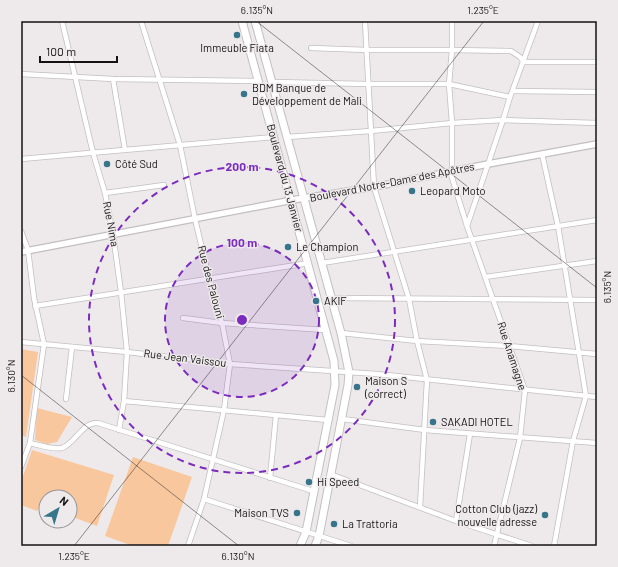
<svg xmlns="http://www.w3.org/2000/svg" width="618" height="567" font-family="Barlow,sans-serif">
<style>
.green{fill:#f9c79d}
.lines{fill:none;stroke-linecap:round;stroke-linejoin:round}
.minor-casing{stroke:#c3bfc0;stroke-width:6}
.tertiary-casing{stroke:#c3bfc0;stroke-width:8}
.trunk-casing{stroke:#c3bfc0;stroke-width:9}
.minor{stroke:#fff;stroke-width:4.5}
.tertiary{stroke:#fff;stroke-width:5.5}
.trunk{stroke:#fff;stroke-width:7}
.ticks{fill:none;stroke:#141213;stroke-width:1;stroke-opacity:0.45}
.ring{fill:none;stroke:#7b2cbf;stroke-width:2;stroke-dasharray:7 5}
.poi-dot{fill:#37758b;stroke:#eeeaeb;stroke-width:1.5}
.labels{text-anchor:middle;stroke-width:3;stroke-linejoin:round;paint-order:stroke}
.poi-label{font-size:11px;fill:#141213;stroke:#eeeaeb;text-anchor:start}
.street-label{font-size:11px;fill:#141213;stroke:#eeeaeb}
.centre{fill:#7b2cbf;stroke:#eeeaeb;stroke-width:2}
.ring-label{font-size:12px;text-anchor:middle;font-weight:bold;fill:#7b2cbf;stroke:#eeeaeb;stroke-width:3;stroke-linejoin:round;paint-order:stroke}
.neatline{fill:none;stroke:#141213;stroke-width:1.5}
.ticks-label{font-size:10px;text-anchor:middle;fill:#141213}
</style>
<rect width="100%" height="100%" fill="#eeeaeb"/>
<g class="green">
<polygon points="21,349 38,352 26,437 21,435"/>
<polygon points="37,408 72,417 57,442 47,444 35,440"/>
<polygon points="32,450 114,475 97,526 70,516 70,497 46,497 46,508 40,506 37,511 21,505 21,482"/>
<polygon points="133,457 192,477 168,546 133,546 105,536"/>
</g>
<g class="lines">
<g class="minor-casing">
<g id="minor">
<polyline points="62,21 93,153 105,193 113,234 121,292 127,352 124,401 119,430"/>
<polyline points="141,21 180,145 195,219 209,278 222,323 230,364 224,410 204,499 188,546"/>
<polyline points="365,21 374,187 409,299 417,341 427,380 420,507"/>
<polyline points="452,21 452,50 449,84 452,123 452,171"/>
<polyline points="311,48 367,50 452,50 511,51 520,57 524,62 597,62"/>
<polyline points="21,74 113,79 259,81"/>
<polyline points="113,79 125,150"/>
<polyline points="272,82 368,84 449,84 510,97"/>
<polyline points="513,91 597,92"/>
<polyline points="287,137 371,131 452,123 503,120 597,123"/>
<polyline points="542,154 558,226 586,396 573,441 554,546"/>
<polyline points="21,159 274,137"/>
<polyline points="450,171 467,226 525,390 520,438 494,546"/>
<polyline points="105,193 164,185"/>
<polyline points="467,226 503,120 510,97 538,21"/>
<polyline points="21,231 28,250 34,298 44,344 30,443 21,467"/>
<path d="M322,263c91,-15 183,-29 275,-43"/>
<polyline points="485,277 597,261"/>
<polyline points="331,298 597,300"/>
<polyline points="35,306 309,263"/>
<polyline points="183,318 222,323 326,330"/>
<polyline points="341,333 417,341 509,346 597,354"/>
<polyline points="21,342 127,352 230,364 377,374 597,397"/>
<polyline points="66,399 72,347"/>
<polyline points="124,401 328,420"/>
<polyline points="342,419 425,430 597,443"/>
<path d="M30,443c9,2 23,7 32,5 13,-4 21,-27 36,-25l215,68"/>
<polyline points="330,474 456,521 532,546"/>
<polyline points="270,478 276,415"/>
<polyline points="204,499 351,546"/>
<polyline points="456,521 470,434"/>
</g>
</g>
<g class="tertiary-casing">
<polyline id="tertiary" points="21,252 298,199 374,187 488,164 597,144"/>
</g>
<g class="trunk-casing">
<g id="trunk">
<polyline points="242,21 334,361 335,385 306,532 300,546"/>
<polyline points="255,21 341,333 349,372 348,385 319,536 315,546"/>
</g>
</g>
<use href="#minor" class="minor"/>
<use href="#tertiary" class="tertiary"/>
<use href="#trunk" class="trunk"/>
</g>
<path class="ticks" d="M256,21l341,267M21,375l218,171M74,546l410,-525"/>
<circle cx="242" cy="320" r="77" fill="#7b2cbf" fill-opacity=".12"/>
<g class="ring">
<circle cx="242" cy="320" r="77"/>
<circle cx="242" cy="320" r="153"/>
</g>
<g class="poi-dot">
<circle cx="237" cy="35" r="4"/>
<circle cx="244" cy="94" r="4"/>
<circle cx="107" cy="164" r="4"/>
<circle cx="412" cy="191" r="4"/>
<circle cx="288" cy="247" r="4"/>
<circle cx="316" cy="301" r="4"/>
<circle cx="357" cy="387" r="4"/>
<circle cx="433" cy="422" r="4"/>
<circle cx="309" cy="482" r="4"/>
<circle cx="297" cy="513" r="4"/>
<circle cx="545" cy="515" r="4"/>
<circle cx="334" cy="524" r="4"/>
</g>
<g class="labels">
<g class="poi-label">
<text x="237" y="52" text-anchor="middle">Immeuble Fiata</text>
<text x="252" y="92">BDM Banque de<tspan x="252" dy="13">Développement de Mali</tspan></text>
<text x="115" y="168">Côté Sud</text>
<text x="420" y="195">Leopard Moto</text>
<text x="296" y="251">Le Champion</text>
<text x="324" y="305">AKIF</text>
<text x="365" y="385">Maison S<tspan x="365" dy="13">(correct)</tspan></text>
<text x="441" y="426">SAKADI HOTEL</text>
<text x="317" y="486">Hi Speed</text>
<text x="537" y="513" text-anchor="end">Cotton Club (jazz)<tspan x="537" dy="13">nouvelle adresse</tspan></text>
<text x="289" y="517" text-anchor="end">Maison TVS</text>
<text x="342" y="528">La Trattoria</text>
</g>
<g class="street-label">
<text transform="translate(285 178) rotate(75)" y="4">Boulevard du 13 Janvier</text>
<text transform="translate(392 182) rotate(-11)" y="4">Boulevard Notre-Dame des Apôtres</text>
<text transform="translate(111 224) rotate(79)" y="4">Rue Nima</text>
<text transform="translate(211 282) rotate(75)" y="4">Rue des Palouni</text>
<text transform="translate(512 356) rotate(72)" y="4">Rue Anamagne</text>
<text transform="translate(185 358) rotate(7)" y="4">Rue Jean Vaissou</text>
</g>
</g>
<circle cx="242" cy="320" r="6" class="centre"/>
<g class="ring-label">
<text x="242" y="171">200 m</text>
<text x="242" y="247">100 m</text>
</g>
<rect width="618" height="567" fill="none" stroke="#eeeaeb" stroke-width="44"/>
<g transform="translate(58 509) rotate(38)"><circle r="19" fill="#eeeaeb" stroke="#979495"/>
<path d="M0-3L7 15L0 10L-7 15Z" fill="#37758b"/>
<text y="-6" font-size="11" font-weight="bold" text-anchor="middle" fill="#141213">N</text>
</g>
<path d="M40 56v6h77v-6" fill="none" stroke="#141213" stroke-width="2"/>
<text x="46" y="56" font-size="12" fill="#141213" stroke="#eeeaeb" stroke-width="3" paint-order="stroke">100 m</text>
<rect x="22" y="22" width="574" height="523" class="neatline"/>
<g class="ticks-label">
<text x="257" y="14">6.135°N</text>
<text x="483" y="14">1.235°E</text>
<text transform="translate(607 287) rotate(-90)" y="4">6.135°N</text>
<text transform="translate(11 376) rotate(-90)" y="4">6.130°N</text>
<text x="74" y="560">1.235°E</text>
<text x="238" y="560">6.130°N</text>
</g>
</svg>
